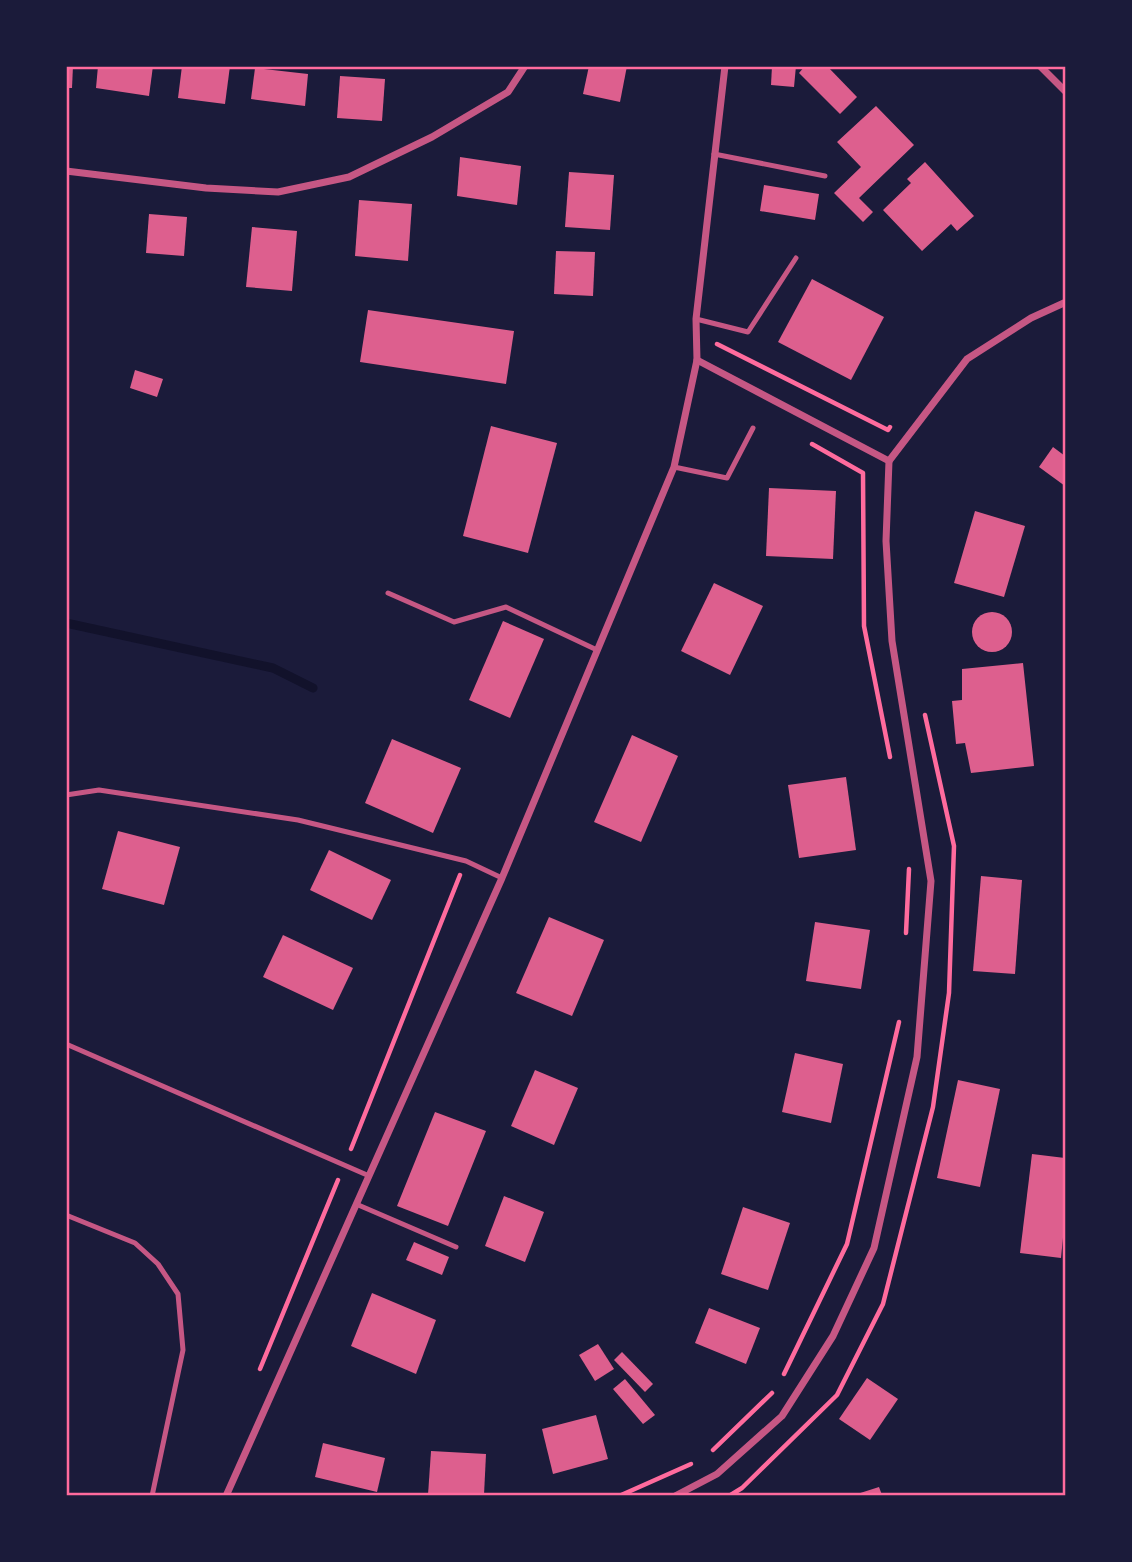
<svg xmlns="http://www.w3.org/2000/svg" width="1132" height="1562" font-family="Helvetica,sans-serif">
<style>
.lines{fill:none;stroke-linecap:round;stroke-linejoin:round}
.stream{stroke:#12122b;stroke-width:9}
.building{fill:#dd5f8e}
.path{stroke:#ff6b9d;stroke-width:4.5}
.service{stroke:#c65784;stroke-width:5}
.minor{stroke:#c65784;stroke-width:7}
.neatline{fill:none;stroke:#ff6b9d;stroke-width:2.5}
</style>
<rect width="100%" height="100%" fill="#1b1b3a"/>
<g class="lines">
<polyline class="stream" points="66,623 273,668 313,688"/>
</g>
<g class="building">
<polygon points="66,66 73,66 72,88 66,88"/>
<polygon points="98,66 153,66 149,96 96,88"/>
<polygon points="182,66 230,66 225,104 178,98"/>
<polygon points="589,66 627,66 620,102 583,94"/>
<polygon points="772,66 796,66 794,87 771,85"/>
<polygon points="805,66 827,66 857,97 840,114 799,73"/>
<polygon points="255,68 308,74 305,106 251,99"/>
<polygon points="340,76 385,79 382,121 337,118"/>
<polygon points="876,106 914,145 859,198 873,212 863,222 834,193 861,167 837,142"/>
<polygon points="460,157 521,166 517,205 457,196"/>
<polygon points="925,162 974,216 957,231 951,224 922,251 883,210 911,183 907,179"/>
<polygon points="569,172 614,175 610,230 565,227"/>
<polygon points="764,185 819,194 815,220 760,211"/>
<polygon points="359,200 412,204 408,261 355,256"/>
<polygon points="149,214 187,217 184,256 146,253"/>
<polygon points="252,227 297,231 292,291 246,287"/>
<polygon points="556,251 595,252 593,296 554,294"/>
<polygon points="812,279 884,317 851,380 778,342"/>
<polygon points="368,310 514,331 506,384 360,362"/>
<polygon points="135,370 163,379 157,397 130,388"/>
<polygon points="491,426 557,443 528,553 463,536"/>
<polygon points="1053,447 1065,456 1065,486 1039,467"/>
<polygon points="769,488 836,491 833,559 766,556"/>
<polygon points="975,511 1025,526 1004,597 954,583"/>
<polygon points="714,583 763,606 730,675 681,651"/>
<circle cx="992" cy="632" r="20"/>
<polygon points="503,621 544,639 510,718 469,700"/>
<polygon points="1023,663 1034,766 971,773 965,743 956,744 952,701 962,700 962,669"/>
<polygon points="632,735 678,756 641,842 594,822"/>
<polygon points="392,739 461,768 433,833 365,803"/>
<polygon points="846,777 856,850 799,858 788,785"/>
<polygon points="118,831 180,847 164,905 102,889"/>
<polygon points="329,850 391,880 372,920 310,890"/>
<polygon points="981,876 1022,880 1015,974 973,971"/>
<polygon points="549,917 604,940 572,1016 516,993"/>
<polygon points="815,922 870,930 861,989 806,981"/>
<polygon points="283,935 353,968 333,1010 263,977"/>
<polygon points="795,1053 843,1064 831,1123 782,1112"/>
<polygon points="535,1070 578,1088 554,1145 511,1126"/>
<polygon points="958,1080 1000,1089 980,1187 937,1178"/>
<polygon points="435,1112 486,1131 448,1226 397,1206"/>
<polygon points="1032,1154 1065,1158 1065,1217 1061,1258 1020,1253"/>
<polygon points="504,1196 544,1212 525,1262 485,1246"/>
<polygon points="743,1207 790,1223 768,1290 721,1274"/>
<polygon points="414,1242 449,1257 442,1275 406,1260"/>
<polygon points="372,1293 436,1320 416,1374 351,1346"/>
<polygon points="709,1308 760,1328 746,1364 695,1343"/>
<polygon points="598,1344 614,1369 595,1381 579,1355"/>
<polygon points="622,1352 653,1384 645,1392 614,1360"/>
<polygon points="867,1378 898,1399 870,1440 839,1419"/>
<polygon points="625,1379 655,1415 643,1424 613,1389"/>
<polygon points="596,1415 608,1459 553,1474 542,1429"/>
<polygon points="323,1443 385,1458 377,1492 315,1477"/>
<polygon points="431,1451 486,1454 484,1495 428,1495"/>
<polygon points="879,1487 882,1495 854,1495"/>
</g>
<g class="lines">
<g class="path">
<polyline points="717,344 888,430 890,427"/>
<polyline points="812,444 863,473 864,626 890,757"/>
<polyline points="906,933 909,869"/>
<polyline points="351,1149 460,875"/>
<polyline points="260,1369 338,1180"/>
<polyline points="784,1374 847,1244 899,1022"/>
<polyline points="713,1450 772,1393"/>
<polyline points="619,1496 691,1464"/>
<polyline points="729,1496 742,1488 837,1395 883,1304 933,1107 949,993 954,846 925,715"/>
</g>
<g class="service">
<polyline points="714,154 825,176"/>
<polyline points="696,319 748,332 796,258"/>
<polyline points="674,467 727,478 753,428"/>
<polyline points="388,593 454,622 506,607 597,650"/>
<polyline points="66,795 99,790 298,820 466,861 502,878"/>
<polyline points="66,1044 367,1175"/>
<polyline points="356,1204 456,1247"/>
<polyline points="66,1215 135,1243 158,1264 178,1294 183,1350 152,1496"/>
</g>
<g class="minor">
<polyline points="1040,66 1066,92"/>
<polyline points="66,171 206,188 278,192 349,177 432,137 508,92 525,66"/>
<polyline points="889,461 967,359 1031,318 1066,302"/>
<polyline points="226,1496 502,878 674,467 697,360 696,319 725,66"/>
<polyline points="675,1496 717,1474 782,1416 833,1336 874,1248 917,1057 931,881 892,641 886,541 889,461 697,360"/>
</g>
</g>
<rect width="1132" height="1562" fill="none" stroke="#1b1b3a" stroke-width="136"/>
<rect x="68" y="68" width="996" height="1426" class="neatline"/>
</svg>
